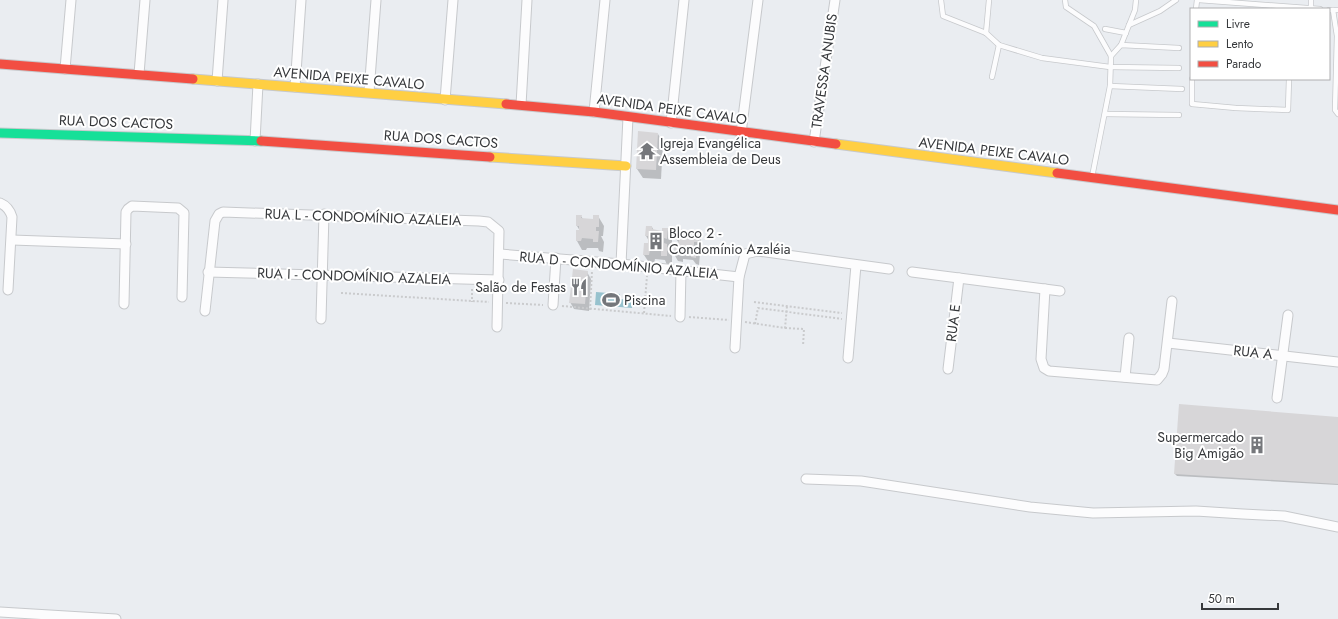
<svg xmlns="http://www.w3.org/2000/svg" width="1338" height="619" font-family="Jost,sans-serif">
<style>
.water{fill:#97c2ce}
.shadow{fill:#0003}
.building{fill:#d7d6d8}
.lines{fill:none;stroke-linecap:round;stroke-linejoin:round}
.lane-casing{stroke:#c7c9cc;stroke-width:6}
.street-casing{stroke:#c7c9cc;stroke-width:11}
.fast-casing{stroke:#c7c9cc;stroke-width:11}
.slow-casing{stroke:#c7c9cc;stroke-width:11}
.jam-casing{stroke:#c7c9cc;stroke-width:11}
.path{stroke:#cacbcd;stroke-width:2;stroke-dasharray:2 2;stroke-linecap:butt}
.lane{stroke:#fcfcfd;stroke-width:4.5}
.street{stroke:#fcfcfd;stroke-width:9}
.fast{stroke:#16e098;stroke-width:9}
.slow{stroke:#ffcf43;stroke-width:9}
.jam{stroke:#f24e42;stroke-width:9}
.labels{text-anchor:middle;stroke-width:4;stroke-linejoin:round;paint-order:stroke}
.street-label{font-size:14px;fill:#36383b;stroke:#fff}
.poi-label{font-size:14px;fill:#36383b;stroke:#fff;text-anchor:start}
</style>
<rect width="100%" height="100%" fill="#eaedf1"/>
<polygon class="water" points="596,292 620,294 619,299 633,300 632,308 595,305"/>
<g class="shadow">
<polygon points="658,134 663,143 661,179 643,178 637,169"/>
<polygon points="581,216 583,219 594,220 598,216 604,226 603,236 601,236 604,242 603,252 599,251 598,248 587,248 586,250 582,250 577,241 580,231 577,226"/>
<polygon points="652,227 654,231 663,232 667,229 672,238 672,248 668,248 672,254 672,265 667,265 665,260 655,259 654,264 650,264 644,255 649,241 646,236"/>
<polygon points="682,230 683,233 694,235 697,232 701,239 701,249 697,249 700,254 699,265 696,264 693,260 683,259 683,262 678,261 674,254 679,243 676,239"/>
<polygon points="587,272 591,279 589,311 574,309 570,302"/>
<polygon points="1338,418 1338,485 1177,476 1175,474"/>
</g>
<g class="building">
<polygon points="638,131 658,133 656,170 636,169"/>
<polygon points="576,215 582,215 581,218 593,219 593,215 599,215 599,227 596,227 596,231 599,231 598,242 593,242 593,239 582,238 581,241 576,241 576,230 579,230 579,226 576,226"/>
<polygon points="646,226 652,226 652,229 662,231 662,228 668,228 667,239 664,238 664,243 667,244 667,256 661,256 661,251 650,250 649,255 643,255 644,243 648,243 648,236 645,236"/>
<polygon points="677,228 682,229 682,232 693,233 693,230 698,231 698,242 694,242 694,246 696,247 696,258 691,257 691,254 680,252 680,255 673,255 675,244 678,244 679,240 675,239"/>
<polygon points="573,269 588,271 585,304 569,303"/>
<polygon points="1179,404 1338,417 1338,484 1174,474"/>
</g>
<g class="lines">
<g class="lane-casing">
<g id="lane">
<polyline points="941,0 943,16 986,33 999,45 1042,58 1110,67 1179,68"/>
<polyline points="1065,0 1066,7 1094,26 1111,56 1110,86 1092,177"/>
<polyline points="1199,0 1320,9"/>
<polyline points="1311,8 1311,0"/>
<polyline points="1196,9 1197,0"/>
<polyline points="1329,10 1338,10"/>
<polyline points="1333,10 1337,36 1335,110 1338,114"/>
<polyline points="1129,25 1160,11 1176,0"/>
<polyline points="1105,29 1126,33"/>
<polyline points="986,33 989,0"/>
<polyline points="1121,45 1135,10 1136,0"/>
<polyline points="1111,56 1121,45 1179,48"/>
<polyline points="992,77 999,45"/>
<polyline points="1192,79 1192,104 1236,108 1288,110 1289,79"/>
<polyline points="1110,86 1182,89"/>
<polyline points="1105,114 1179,115"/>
</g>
</g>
<g class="street-casing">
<g id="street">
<polyline points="65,69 71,0"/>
<polyline points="139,74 145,0"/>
<polyline points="217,81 223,0"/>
<polyline points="295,87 301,0"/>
<polyline points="369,92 376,0"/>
<polyline points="445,100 453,0"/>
<polyline points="521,105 527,0"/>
<polyline points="594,112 605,0"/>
<polyline points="671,123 684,0"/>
<polyline points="741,133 758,0"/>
<polyline points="255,141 258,84"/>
<polyline points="814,142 835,0"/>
<path d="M0,203c7,3 10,7 12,14l-4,73"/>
<polyline points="12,240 126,244"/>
<polyline points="500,254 621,264 739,277"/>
<polyline points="621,264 628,117"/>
<polyline points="208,272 499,280"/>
<polyline points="912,272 1060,291"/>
<polyline points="1045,289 1041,359 1044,368 1049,371 1157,380 1162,374 1164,369 1172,301"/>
<polyline points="124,304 126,212 128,209 132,206 178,208 184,213 182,297"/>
<polyline points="553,305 556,258"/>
<polyline points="205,311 215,221 219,214 223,212 479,221 488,222 499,231 497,327"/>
<polyline points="680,317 681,270"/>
<polyline points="321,319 324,214"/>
<polyline points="1168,343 1338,362"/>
<polyline points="735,348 739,277 745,254 758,251 889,269"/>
<polyline points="848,358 856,265"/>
<polyline points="948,369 959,278"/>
<polyline points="1125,377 1129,338"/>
<polyline points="1277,398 1288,315"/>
<polyline points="806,479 861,481 1030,507 1093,513 1196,511 1243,514 1284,516 1338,527"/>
<polyline points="0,612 116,619"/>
</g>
</g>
<g class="fast-casing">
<polyline id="fast" points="0,133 261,141"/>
</g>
<g class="slow-casing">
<g id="slow">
<polyline points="193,79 506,104"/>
<polyline points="836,144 1057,173"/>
<polyline points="490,157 626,166"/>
</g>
</g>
<g class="jam-casing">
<g id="jam">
<polyline points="0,64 193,79"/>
<polyline points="506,104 594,112 836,144"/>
<polyline points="261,141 490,157"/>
<polyline points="1057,173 1338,210"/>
</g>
</g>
<g class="path">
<polyline points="472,289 472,302"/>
<polyline points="341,293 489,302"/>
<polyline points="754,302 842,313"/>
<polyline points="506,303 543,305"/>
<polyline points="562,306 671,316"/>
<polyline points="590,310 592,271"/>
<polyline points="644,313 647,276"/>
<polyline points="689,317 729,320"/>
<polyline points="745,322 785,328 787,306"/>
<polyline points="755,324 758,308 842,319"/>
<polyline points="785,328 804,329 803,346"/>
</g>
<use href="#lane" class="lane"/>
<use href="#street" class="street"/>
<use href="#fast" class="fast"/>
<use href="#slow" class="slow"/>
<use href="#jam" class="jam"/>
</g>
<defs>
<g id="temple-bare" transform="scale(1.38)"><path d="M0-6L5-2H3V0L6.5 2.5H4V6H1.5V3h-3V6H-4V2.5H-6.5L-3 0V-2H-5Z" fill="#75777b" stroke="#fff" stroke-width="2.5" paint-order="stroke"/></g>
<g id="building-bare" transform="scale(1.38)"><path d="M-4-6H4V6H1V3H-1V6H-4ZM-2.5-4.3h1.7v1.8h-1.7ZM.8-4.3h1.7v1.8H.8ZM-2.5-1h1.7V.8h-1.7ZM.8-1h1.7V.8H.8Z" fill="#75777b" stroke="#fff" stroke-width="2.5" paint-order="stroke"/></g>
<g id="restaurant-bare" transform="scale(1.38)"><path d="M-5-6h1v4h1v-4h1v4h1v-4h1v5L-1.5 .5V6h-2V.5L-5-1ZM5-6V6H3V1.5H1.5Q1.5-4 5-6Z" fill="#75777b" stroke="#fff" stroke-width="2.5" paint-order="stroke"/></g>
<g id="stadium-bare" transform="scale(1.38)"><path d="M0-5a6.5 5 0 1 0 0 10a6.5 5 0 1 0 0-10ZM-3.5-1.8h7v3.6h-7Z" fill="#75777b" stroke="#fff" stroke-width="2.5" paint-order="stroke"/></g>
</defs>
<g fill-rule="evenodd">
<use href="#temple-bare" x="647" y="151"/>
<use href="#building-bare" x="656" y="241"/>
<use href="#restaurant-bare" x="579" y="287"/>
<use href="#stadium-bare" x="611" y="300"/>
<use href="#building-bare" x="1257" y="445"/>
</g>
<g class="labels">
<g class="street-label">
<text transform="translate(824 71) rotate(-82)" y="5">TRAVESSA ANUBIS</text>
<text transform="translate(349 78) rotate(5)" y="5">AVENIDA PEIXE CAVALO</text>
<text transform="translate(672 109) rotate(8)" y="5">AVENIDA PEIXE CAVALO</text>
<text transform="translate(116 122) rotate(2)" y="5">RUA DOS CACTOS</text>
<text transform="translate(441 139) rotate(4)" y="5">RUA DOS CACTOS</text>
<text transform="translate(994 151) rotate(7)" y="5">AVENIDA PEIXE CAVALO</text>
<text transform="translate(363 217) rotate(2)" y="5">RUA L - CONDOMÍNIO AZALEIA</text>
<text transform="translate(619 265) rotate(5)" y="5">RUA D - CONDOMÍNIO AZALEIA</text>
<text transform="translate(354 276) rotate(2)" y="5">RUA I - CONDOMÍNIO AZALEIA</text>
<text transform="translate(953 323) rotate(-83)" y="5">RUA E</text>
<text transform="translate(1253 352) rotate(6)" y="5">RUA A</text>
</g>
<g class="poi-label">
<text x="660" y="148">Igreja Evangélica<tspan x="660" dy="16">Assembleia de Deus</tspan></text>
<text x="669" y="238">Bloco 2 -<tspan x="669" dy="16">Condomínio Azaléia</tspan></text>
<text x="566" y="292" text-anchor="end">Salão de Festas</text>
<text x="624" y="305">Piscina</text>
<text x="1244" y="442" text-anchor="end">Supermercado<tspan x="1244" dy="16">Big Amigão</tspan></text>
</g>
</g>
<rect x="1190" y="8" width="140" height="72" fill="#ffffff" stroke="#afafb1"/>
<rect x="1198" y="21" width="20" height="6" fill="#16e098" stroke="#afafb1"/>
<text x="1226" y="28" font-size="12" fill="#36383b">Livre</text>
<rect x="1198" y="41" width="20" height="6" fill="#ffcf43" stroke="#afafb1"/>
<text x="1226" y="48" font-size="12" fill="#36383b">Lento</text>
<rect x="1198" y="61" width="20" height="6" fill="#f24e42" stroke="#afafb1"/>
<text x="1226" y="68" font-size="12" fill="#36383b">Parado</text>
<path d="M1202 603v6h76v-6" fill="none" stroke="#36383b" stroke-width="2"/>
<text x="1208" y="603" font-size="12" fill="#36383b" stroke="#ffffff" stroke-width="3" paint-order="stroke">50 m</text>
</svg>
